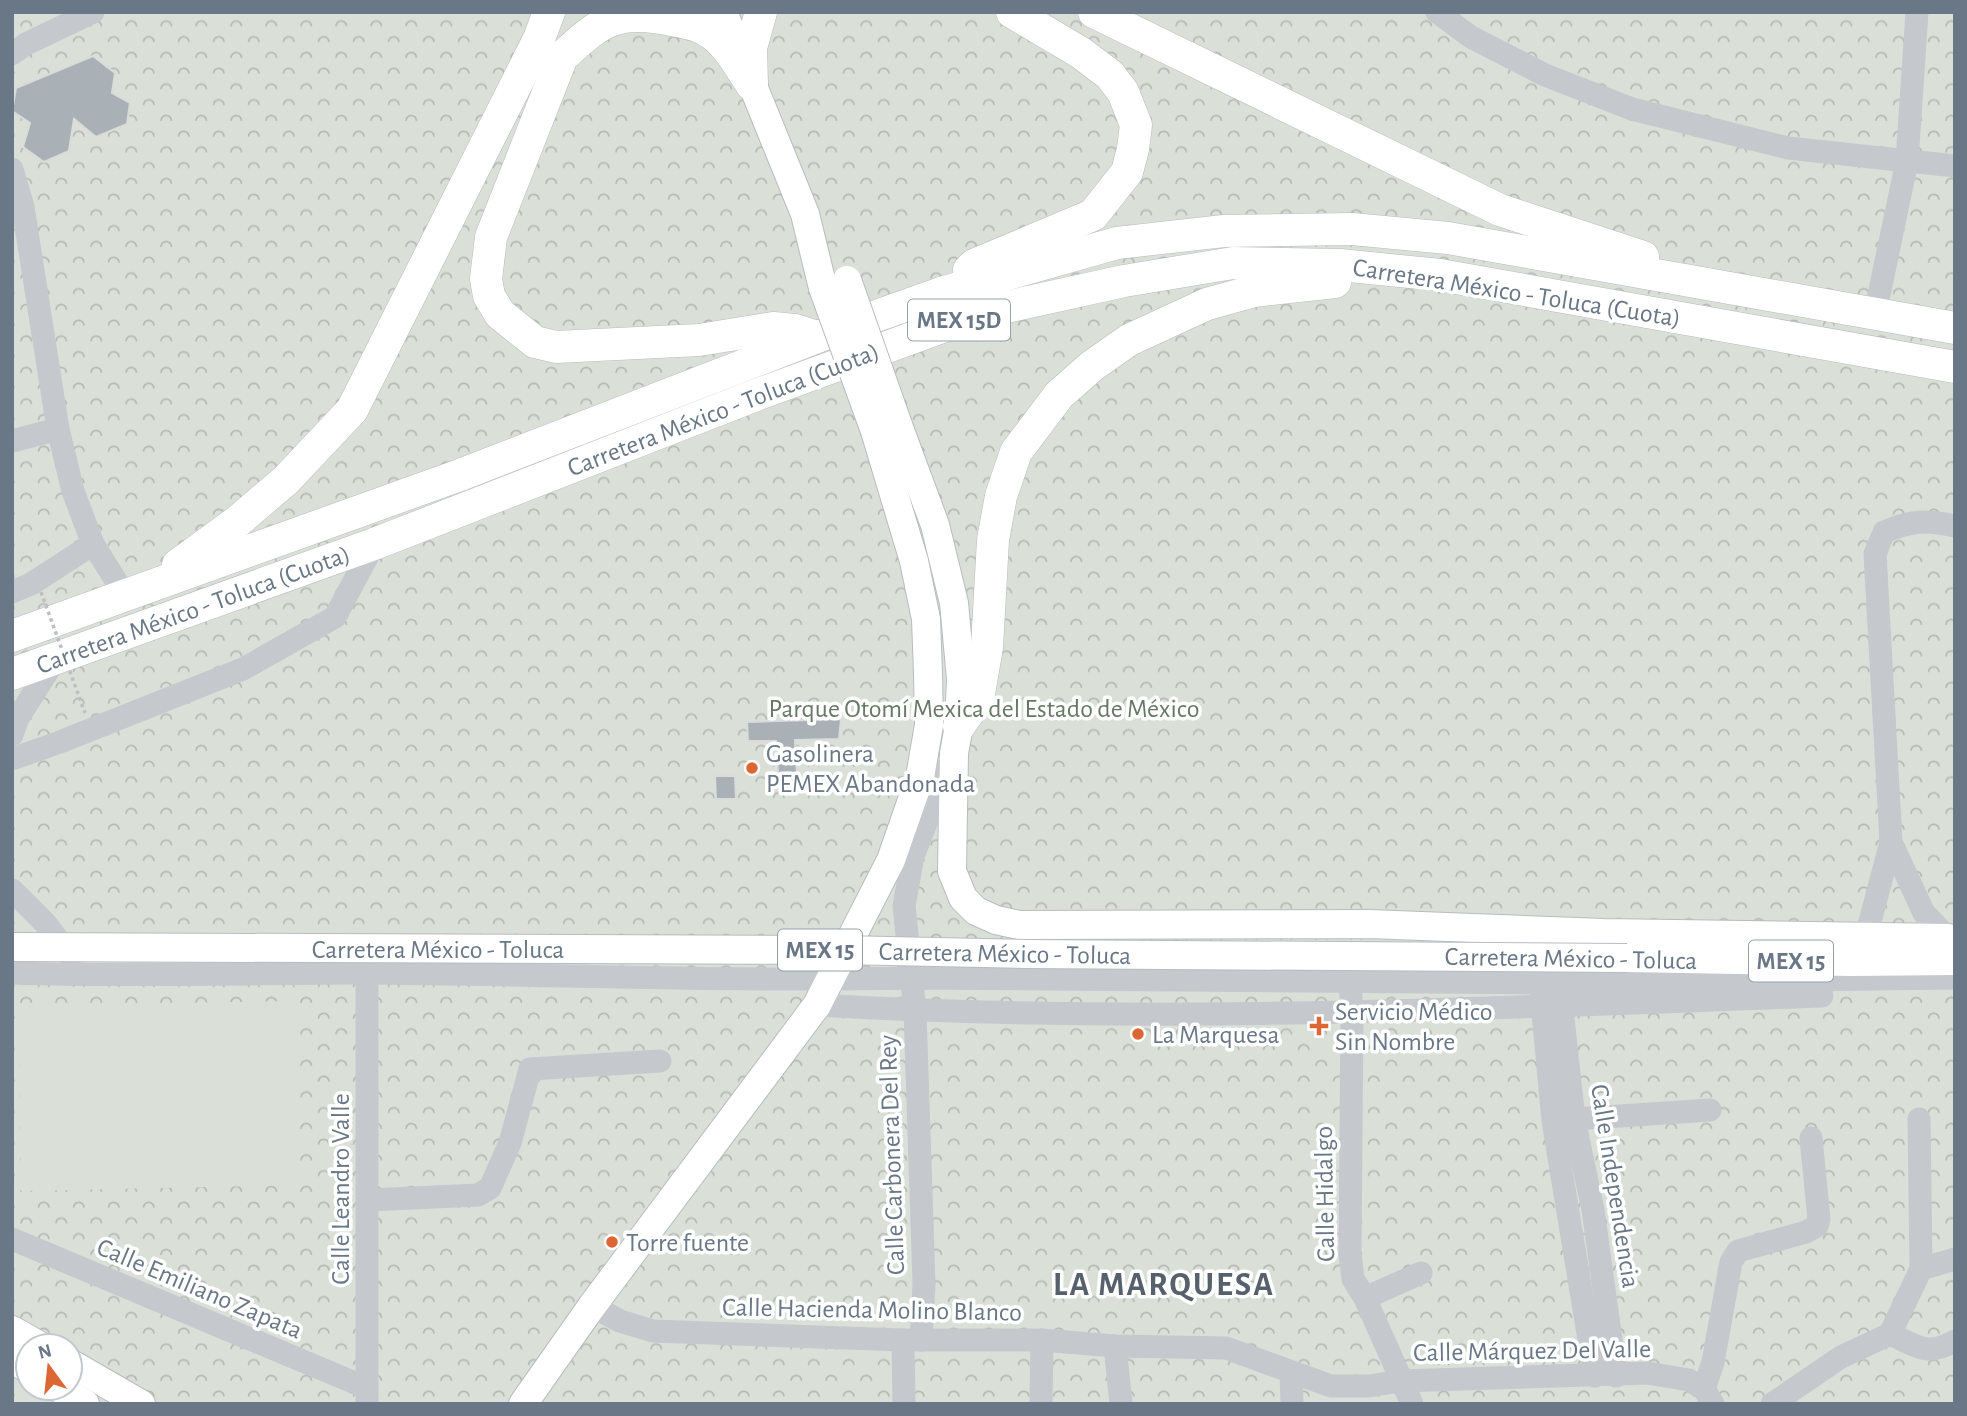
<svg xmlns="http://www.w3.org/2000/svg" width="1967" height="1416" font-family="'Alegreya Sans',sans-serif">
<style>
.park{fill:url(#park-crowns);fill-rule:evenodd}
.pitch{fill:#dae0d8}
.building{fill:#a9b1b7;stroke:#dbdbd9;stroke-width:2}
.lines{fill:none;stroke-linecap:round;stroke-linejoin:round}
.major-casing{stroke:#b8bcc0;stroke-width:30}
.highway-casing{stroke:#b8bbbe;stroke-width:33}
.minor{stroke:#c5c8cc;stroke-width:23}
.major{stroke:#fff;stroke-width:28}
.highway{stroke:#fff;stroke-width:32}
.major-bridge-casing{stroke:#b8bcc0;stroke-width:30;stroke-linecap:butt}
.path-bridge{stroke:#bdbfc2;stroke-width:3.5;stroke-dasharray:3.5 3.5;stroke-linecap:butt}
.major-bridge{stroke:#fff;stroke-width:28}
.poi-dot{fill:#dc6734;stroke:#fff;stroke-width:2.5}
.labels{text-anchor:middle;stroke-width:7;stroke-linejoin:round;paint-order:stroke}
.shield{fill:#fff;stroke:#96a0aa;stroke-width:2}
.shield-label{font-size:24px;font-weight:bold;fill:#697786}
.street-label{font-size:26px;fill:#697786;stroke:#fff}
.park-label{font-size:26px;fill:#667964;stroke:#fff}
.poi-label{font-size:26px;fill:#697786;stroke:#fff;text-anchor:start}
.district-label{font-size:33px;font-weight:bold;letter-spacing:2px;fill:#57616c;stroke:#fff}
</style>
<defs>
<pattern id="park-crowns" width="20" height="18" patternUnits="userSpaceOnUse" patternTransform="scale(1.75)"><rect width="20" height="18" fill="#dae0d8"/><path d="M2 6a3 3 0 1 1 6 0M12 15a3 3 0 1 1 6 0" fill="none" stroke="#b5bab5"/></pattern>
</defs>
<rect width="100%" height="100%" fill="#f9f9f7"/>
<path class="park" d="M12,12h1943v1392h-1943zM28,1346h42v42h-42z"/>
<polygon class="pitch" points="295,1001 297,1185 21,1191 20,1006"/>
<g class="building">
<polygon points="93,56 115,73 112,93 130,103 127,124 96,137 74,119 69,151 44,162 23,147 30,123 12,111 16,88"/>
<polygon points="841,719 839,739 795,740 797,773 778,773 776,741 748,741 747,722"/>
<polygon points="715,776 735,776 736,799 716,799"/>
</g>
<g class="lines">
<g class="major-casing">
<g id="major">
<polyline points="723,12 805,214 823,288"/>
<polyline points="898,425 935,525 954,603 961,679 959,726 954,753 952,871 963,898 976,911 996,920 1019,925 1369,924 1603,933 1948,938 1955,941"/>
<polyline points="1627,958 1851,962 1955,961"/>
<polyline points="12,1330 40,1346"/>
<polyline points="12,1359 28,1369"/>
<polyline points="70,1363 141,1404"/>
<polyline points="59,1388 85,1404"/>
<polyline points="523,1404 592,1306 817,1005 891,860 920,777 929,725 928,673 926,619 914,561 875,431"/>
</g>
</g>
<g class="highway-casing">
<g id="highway">
<polyline points="1094,12 1500,210 1643,257"/>
<path d="M752,85c-12,-17 -23,-39 -40,-51 -11,-9 -26,-11 -40,-14 -55,-12 -71,1 -110,37l-71,180 -5,42 3,17 11,18 35,28 21,5 143,-7 74,-12 22,2 22,7"/>
<polyline points="752,85 751,48 761,12"/>
<polyline points="969,270 974,265 1093,215 1127,172 1133,149 1136,125 1123,92 1110,75 1081,53 1012,12"/>
<polyline points="178,565 238,521 286,480 352,410 539,39 549,12"/>
<polyline points="12,636 460,475 817,337 941,293 1117,243 1224,231 1352,229 1448,238 1955,328"/>
<polyline points="12,674 374,544 756,395 983,312 1124,281 1233,263 1340,265 1440,275 1955,367"/>
<polyline points="959,726 978,699 987,647 993,540 1001,496 1016,452 1059,395 1092,366 1129,340 1207,304 1254,291 1335,282"/>
</g>
</g>
<g class="minor">
<polyline points="1437,12 1471,37 1545,75 1632,109 1788,148 1955,166"/>
<polyline points="12,54 26,44 93,12"/>
<polyline points="12,169 23,207 58,429 73,491 93,544 125,595"/>
<polyline points="1875,314 1907,161 1917,12"/>
<polyline points="12,441 58,429"/>
<polyline points="12,592 31,584 93,544"/>
<polyline points="12,735 18,718 56,658"/>
<polyline points="12,759 60,742 243,669 335,617 374,544"/>
<polyline points="1891,842 1924,913 1948,938"/>
<polyline points="12,890 46,924 71,957"/>
<path d="M1866,937l25,-95 -16,-288 9,-22c28,-12 42,-12 71,-6"/>
<path d="M12,973c118,4 237,0 355,0 181,1 363,9 545,5l648,5 395,-5"/>
<polyline points="367,973 367,1404"/>
<polyline points="1350,981 1352,1013 1350,1254 1353,1279 1365,1298 1412,1404"/>
<polyline points="1541,991 1553,1121 1595,1376"/>
<polyline points="1560,991 1574,1119 1593,1210 1616,1376"/>
<path d="M817,1005c335,20 670,3 1005,-9"/>
<polyline points="1560,1120 1710,1110"/>
<polyline points="369,1200 478,1195 490,1188 510,1143 530,1069 660,1061"/>
<polyline points="12,1239 367,1388"/>
<polyline points="1921,1269 1955,1259"/>
<polyline points="1365,1298 1421,1273"/>
<polyline points="592,1306 620,1321 653,1331 903,1340 1042,1340 1115,1346 1226,1348 1331,1386 1369,1386 1400,1381 1647,1373 1689,1380 1704,1389 1713,1404"/>
<polyline points="1890,1334 1921,1269 1919,1119"/>
<polyline points="903,1340 904,1404"/>
<polyline points="921,1340 924,1284 915,1011 904,906 913,856 951,760"/>
<polyline points="1115,1346 1121,1404"/>
<polyline points="1291,1373 1292,1404"/>
<polyline points="1704,1389 1713,1362 1731,1262 1738,1251 1806,1232 1817,1226 1819,1219 1811,1138"/>
<polyline points="1041,1404 1042,1340"/>
<path d="M1772,1404l69,-47 49,-23c27,12 36,23 65,7"/>
</g>
<use href="#major" class="major"/>
<use href="#highway" class="highway"/>
<g class="major-bridge-casing">
<g id="major-bridge">
<polyline points="847,280 898,425"/>
<polyline points="823,288 875,431"/>
<polyline points="12,947 842,950 1027,954 1627,958"/>
</g>
</g>
<polyline class="path-bridge" points="41,592 85,713"/>
<use href="#major-bridge" class="major-bridge"/>
</g>
<g class="poi-dot">
<circle cx="752" cy="768" r="7"/>
<path d="M1315.5 1015.5h7v7h7v7h-7v7h-7v-7h-7v-7h7z"/>
<circle cx="1138" cy="1034" r="7"/>
<circle cx="612" cy="1242" r="7"/>
</g>
<g class="labels">
<g class="shield">
<rect x="908" y="299.5" width="102" height="41" rx="5"/>
<rect x="778" y="929.5" width="84" height="41" rx="5"/>
<rect x="1749" y="940.5" width="84" height="41" rx="5"/>
</g>
<g class="shield-label">
<text x="959" y="328">MEX 15D</text>
<text x="820" y="958">MEX 15</text>
<text x="1791" y="969">MEX 15</text>
</g>
<g class="street-label">
<text transform="translate(1517 292) rotate(9)" y="9">Carretera México - Toluca (Cuota)</text>
<text transform="translate(723 409) rotate(-21)" y="9">Carretera México - Toluca (Cuota)</text>
<text transform="translate(193 609) rotate(-20)" y="9">Carretera México - Toluca (Cuota)</text>
<text x="438" y="958">Carretera México - Toluca</text>
<text transform="translate(1005 953) rotate(1)" y="9">Carretera México - Toluca</text>
<text transform="translate(1571 958) rotate(1)" y="9">Carretera México - Toluca</text>
<text transform="translate(891 1155) rotate(-92)" y="9">Calle Carbonera Del Rey</text>
<text transform="translate(1616 1186) rotate(81)" y="9">Calle Independencia</text>
<text transform="translate(340 1189) rotate(-90)" y="9">Calle Leandro Valle</text>
<text transform="translate(1324 1194) rotate(-91)" y="9">Calle Hidalgo</text>
<text transform="translate(200 1288) rotate(23)" y="9">Calle Emiliano Zapata</text>
<text transform="translate(872 1309) rotate(1)" y="9">Calle Hacienda Molino Blanco</text>
<text transform="translate(1532 1350) rotate(-1)" y="9">Calle Márquez Del Valle</text>
</g>
<g class="park-label">
<text x="984" y="717">Parque Otomí Mexica del Estado de México</text>
</g>
<g class="poi-label">
<text x="766" y="762">Gasolinera<tspan x="766" dy="30">PEMEX Abandonada</tspan></text>
<text x="1335" y="1020">Servicio Médico<tspan x="1335" dy="30">Sin Nombre</tspan></text>
<text x="1152" y="1043">La Marquesa</text>
<text x="626" y="1251">Torre fuente</text>
</g>
<g class="district-label">
<text x="1164" y="1295">LA MARQUESA</text>
</g>
</g>
<rect width="1967" height="1416" fill="none" stroke="#697786" stroke-width="28"/>
<g transform="translate(49 1367) rotate(345)"><circle r="33" fill="#ffffff" stroke="#c3c9cf" stroke-width="2"/>
<path d="M0-5L12 26L0 18L-12 26Z" fill="#dc6734"/>
<text y="-10" font-size="19" font-weight="bold" text-anchor="middle" fill="#697786">N</text>
</g>
</svg>
